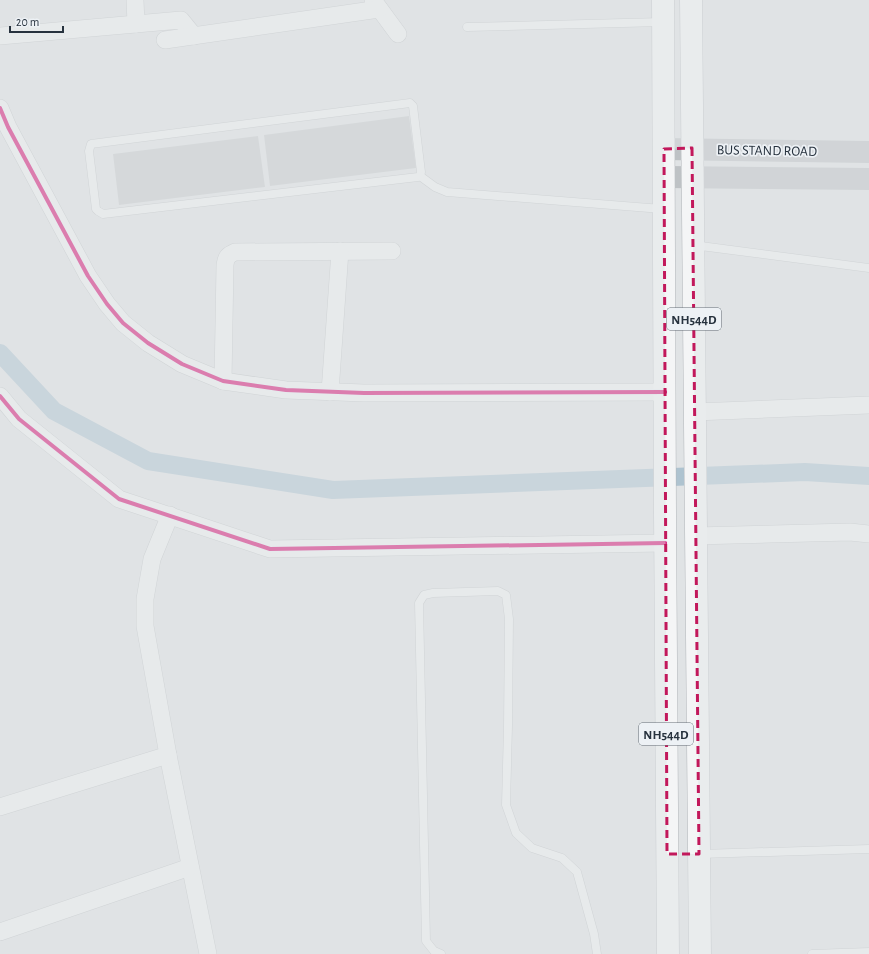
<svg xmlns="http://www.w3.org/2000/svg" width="869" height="954" font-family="'Alegreya Sans',sans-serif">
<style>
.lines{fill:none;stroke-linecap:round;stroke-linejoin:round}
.canal{stroke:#aec3d0;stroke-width:18}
.building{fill:#c8cbcd}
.lane-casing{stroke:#bec1c3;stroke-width:9}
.street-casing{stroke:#bec1c3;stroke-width:18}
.highway-casing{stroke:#b2b6ba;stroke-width:23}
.lane{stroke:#eff1f2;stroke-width:8}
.street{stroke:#eff1f2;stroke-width:17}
.secondary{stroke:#bec2c5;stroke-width:22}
.highway{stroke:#f4f5f6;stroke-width:22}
.cycleway-casing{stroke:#edf1f5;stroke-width:6}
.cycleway{stroke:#d6006c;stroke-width:4}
.marked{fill:none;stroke:#c2185b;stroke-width:3;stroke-dasharray:8 5;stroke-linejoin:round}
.labels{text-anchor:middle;stroke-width:3.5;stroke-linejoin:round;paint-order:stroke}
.shield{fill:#edf1f5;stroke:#626b75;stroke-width:1}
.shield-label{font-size:13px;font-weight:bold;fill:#27323e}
.street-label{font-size:14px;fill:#27323e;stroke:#edf1f5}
</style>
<rect width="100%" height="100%" fill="#e0e3e5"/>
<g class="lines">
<polyline class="canal" points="0,353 54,411 148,461 333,490 805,472 869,476"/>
</g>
<g class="building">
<polygon points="409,116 416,168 270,186 264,135"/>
<polygon points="258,136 265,187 119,205 113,154"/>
</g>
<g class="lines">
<g class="lane-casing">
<g id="lane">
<polyline points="467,27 662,22"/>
<polygon points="410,103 413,106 421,172 420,176 418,177 103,214 98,211 96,209 89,151 91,144"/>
<polyline points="420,176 435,187 447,192 662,209"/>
<polyline points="693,245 869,268"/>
<polyline points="700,854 869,849"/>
<polyline points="441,954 434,951 426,941 419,603 424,595 433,593 498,591 506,595 509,619 508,726 506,805 516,833 532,848 562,858 577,872 594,934 597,954"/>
<polyline points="812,954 869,952"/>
</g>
</g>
<g class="street-casing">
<g id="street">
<polyline points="135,0 136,24"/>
<polyline points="373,0 398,34"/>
<polyline points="0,36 181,20 194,36"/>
<polyline points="165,40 379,9"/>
<polyline points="0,108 8,127 88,276 107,304 123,323 148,343 182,364 223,381 286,390 364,393 665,392"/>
<path d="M223,381l2,-116c1,-8 3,-10 10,-13l157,-1"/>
<polyline points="330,392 340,251"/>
<polyline points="0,396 19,419 119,499 270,549 665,543"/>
<polyline points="695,412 869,405"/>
<polyline points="170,515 152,559 145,599 145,626 168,755 208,954"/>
<polyline points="695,536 850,532 869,534"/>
<polyline points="0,807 168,755"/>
<polyline points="0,932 190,867"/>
</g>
</g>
<g class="highway-casing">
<g id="highway">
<polyline points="663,0 665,514 668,954"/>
<polyline points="691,0 700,954"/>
</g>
</g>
<use href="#lane" class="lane"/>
<use href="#street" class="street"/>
<g class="secondary">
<polyline points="664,149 869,152"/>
<polyline points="665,177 869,179"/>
</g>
<use href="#highway" class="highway"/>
<g class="cycleway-casing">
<g id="cycleway">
<polyline points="0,108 8,127 88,276 107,304 123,323 148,343 182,364 223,381 286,390 364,393 665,392"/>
<polyline points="0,396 19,419 119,499 270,549 665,543"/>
</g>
</g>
<use href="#cycleway" class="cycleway"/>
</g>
<path d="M0 0H869V954H0ZM692,148l7,706h-32l-3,-705z" fill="#e0e3e5" fill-opacity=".55" fill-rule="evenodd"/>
<path class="marked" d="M692,148l7,706h-32l-3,-705z"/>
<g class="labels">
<g class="shield">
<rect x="667" y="308" width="54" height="22" rx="3"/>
<rect x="639" y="723" width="54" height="22" rx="3"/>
</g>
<g class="shield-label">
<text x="694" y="324">NH544D</text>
<text x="666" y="739">NH544D</text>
</g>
<g class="street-label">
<text transform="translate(767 150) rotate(1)" y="5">BUS STAND ROAD</text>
</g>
</g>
<path d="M10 26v6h53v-6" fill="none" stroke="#27323e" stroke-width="2"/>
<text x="16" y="26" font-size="12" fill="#27323e" stroke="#edf1f5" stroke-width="3" paint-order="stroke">20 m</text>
</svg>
